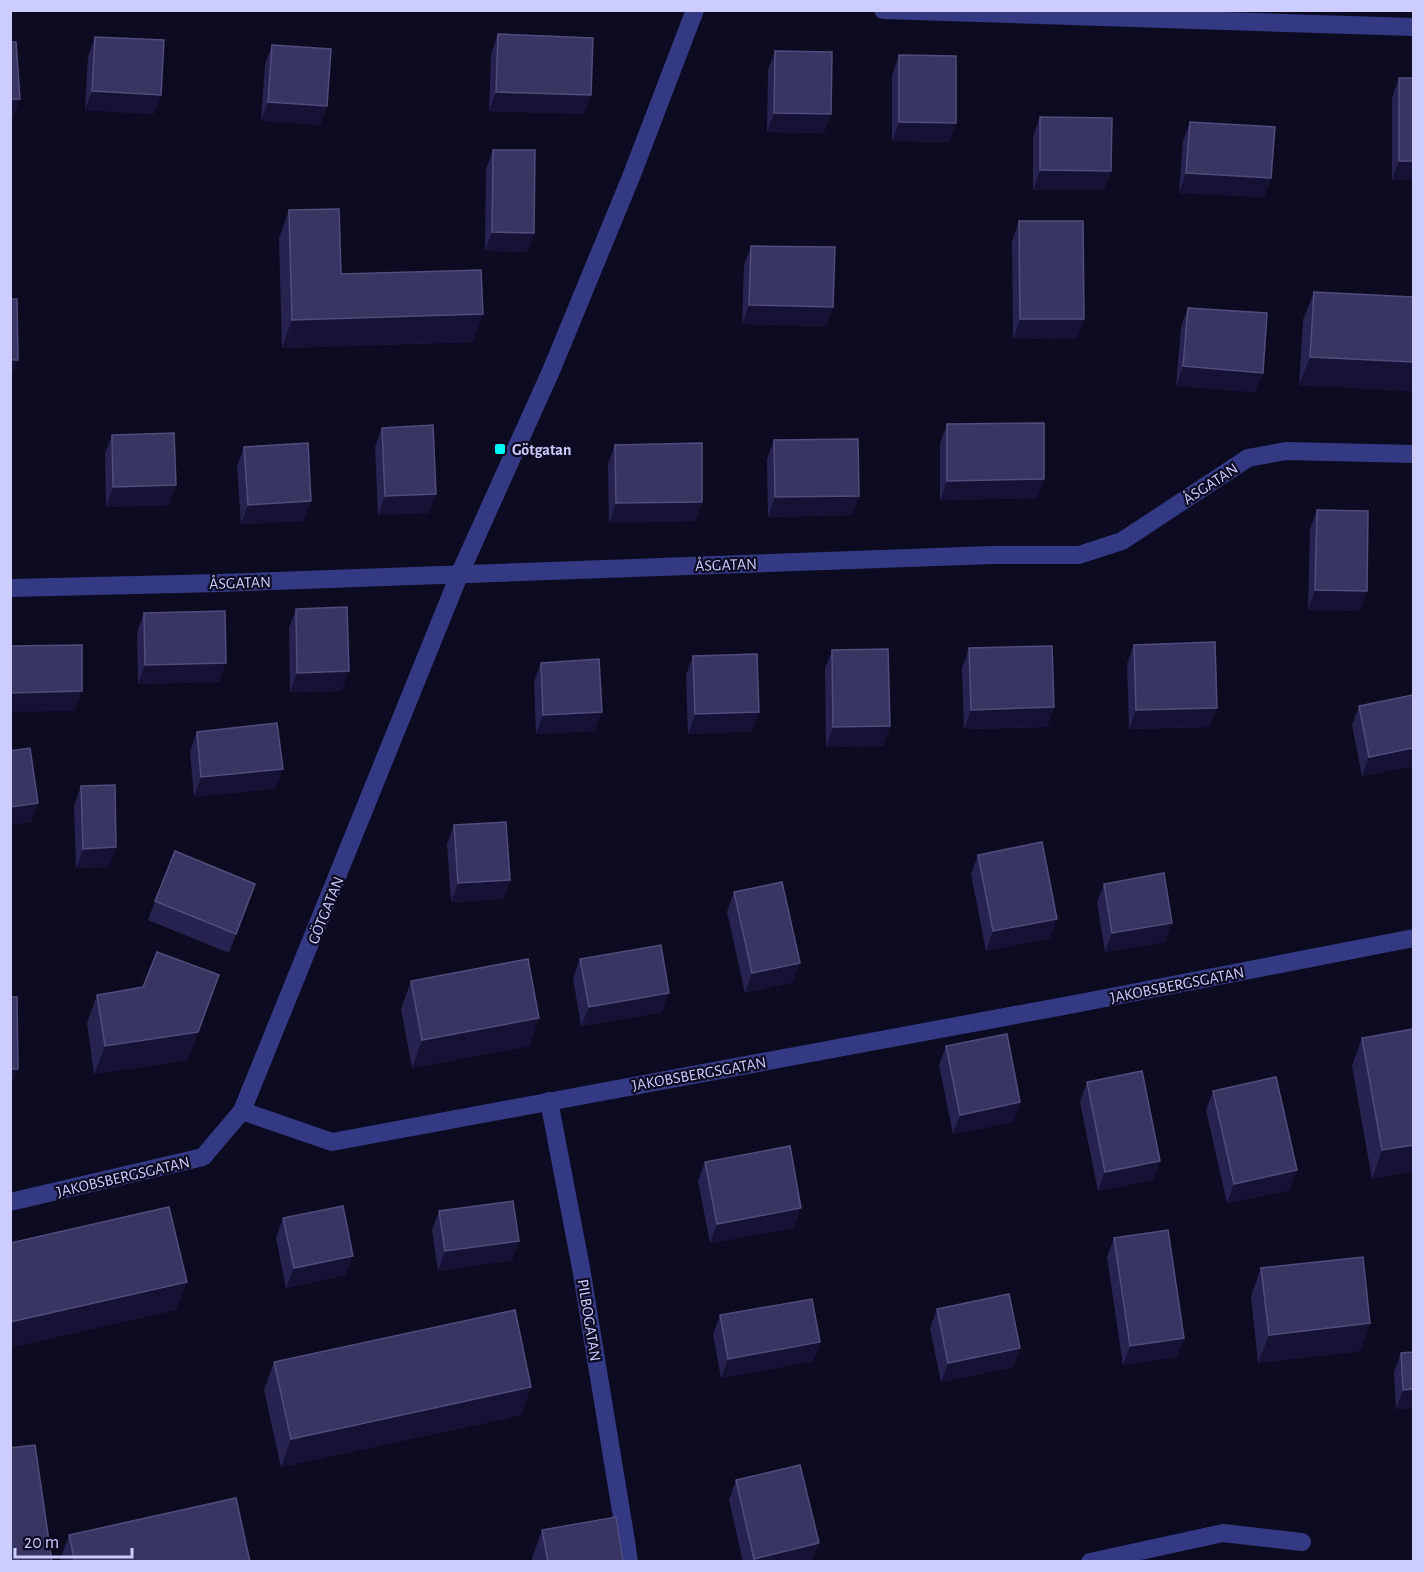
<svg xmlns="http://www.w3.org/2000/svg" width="1424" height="1572" font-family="'Alegreya Sans',sans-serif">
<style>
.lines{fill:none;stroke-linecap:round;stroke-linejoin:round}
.lane{stroke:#333983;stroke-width:18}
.street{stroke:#333983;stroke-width:18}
.wall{fill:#262350}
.shaded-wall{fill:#151235}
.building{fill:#383563;stroke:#4f4d7b;stroke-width:1.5}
.poi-dot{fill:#00f7f3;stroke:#0d0b21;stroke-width:2}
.labels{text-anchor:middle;stroke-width:4.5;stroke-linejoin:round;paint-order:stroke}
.poi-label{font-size:16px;font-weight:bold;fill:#ccf;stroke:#0d0b21;text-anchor:start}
.street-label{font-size:16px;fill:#ccf;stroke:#0d0b21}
</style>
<rect width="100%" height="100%" fill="#0d0b21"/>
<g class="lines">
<polyline class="lane" points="626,1541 629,1562"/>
<g class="street">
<polyline points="883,10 1414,27"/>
<polyline points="10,588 220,583 992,555 1079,555 1122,541 1248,458 1286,451 1414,454"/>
<polyline points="549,1101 581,1268 626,1541"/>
<polyline points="242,1111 332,1142 1080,1003 1414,938"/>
<polyline points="10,1202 203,1157 242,1111 460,573 551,371 631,177 695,10"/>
<polyline points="1090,1562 1223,1533 1302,1542"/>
</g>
</g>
<g class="wall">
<polygon points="498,34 584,114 489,111 491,54"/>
<polygon points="95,37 154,114 85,110 88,56"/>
<polygon points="272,45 327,106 320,125 261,121 265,64"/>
<polygon points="775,51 824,133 767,132 768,70"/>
<polygon points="899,55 956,123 949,142 892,141 892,75"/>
<polygon points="1399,78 1413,78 1413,180 1392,180 1392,98"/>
<polygon points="1040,117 1104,190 1033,190 1033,136"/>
<polygon points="1190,122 1271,178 1264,197 1179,193 1183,141"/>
<polygon points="493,150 534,233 527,252 485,251 486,169"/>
<polygon points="289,210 341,274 473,342 282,348 279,238"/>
<polygon points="1019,221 1084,319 1077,338 1013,339 1012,241"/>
<polygon points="751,246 833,307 826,326 742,324 744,265"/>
<polygon points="1314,292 1413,297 1413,391 1299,385 1303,320"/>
<polygon points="1188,308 1255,392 1176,386 1181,327"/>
<polygon points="947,424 1044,479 1037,498 940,500 940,443"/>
<polygon points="382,428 429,513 378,515 375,447"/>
<polygon points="112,435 176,485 169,505 106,507 105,454"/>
<polygon points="774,440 859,496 852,515 768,517 767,459"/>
<polygon points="615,445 702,502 695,521 609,523 608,464"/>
<polygon points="244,447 304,521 241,524 237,466"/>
<polygon points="1317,510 1367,591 1360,611 1308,610 1310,529"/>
<polygon points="296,609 342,691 290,692 289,628"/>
<polygon points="144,613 219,682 138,684 137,632"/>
<polygon points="1134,645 1210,727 1129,729 1127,664"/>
<polygon points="969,648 1054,707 1047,727 964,729 962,668"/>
<polygon points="832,650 890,726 883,746 826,747 825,669"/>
<polygon points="693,656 759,712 752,731 688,734 686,675"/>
<polygon points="541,663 595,731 536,734 534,682"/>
<polygon points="1413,695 1413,766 1362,776 1352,725 1359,706"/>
<polygon points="197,732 276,788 194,797 190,751"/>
<polygon points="81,786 109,867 76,868 74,806"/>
<polygon points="454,825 510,880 503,899 451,902 447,844"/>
<polygon points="978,855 1050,938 986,951 971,874"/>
<polygon points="255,884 229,953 148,920 155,901"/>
<polygon points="1104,884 1165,942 1105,952 1097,903"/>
<polygon points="734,892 793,982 745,993 727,912"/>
<polygon points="580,959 662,1012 581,1026 573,978"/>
<polygon points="411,981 539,1018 529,1046 412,1068 401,1009"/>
<polygon points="97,995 188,1060 94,1074 87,1023"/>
<polygon points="1362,1038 1413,1171 1372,1179 1352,1066"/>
<polygon points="946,1046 1020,1102 1013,1122 953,1134 939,1065"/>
<polygon points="1087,1082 1160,1161 1153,1180 1098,1191 1080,1102"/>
<polygon points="1213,1091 1290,1190 1227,1203 1206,1110"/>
<polygon points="705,1162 794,1228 710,1243 698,1181"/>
<polygon points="439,1211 519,1241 512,1260 438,1271 432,1230"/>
<polygon points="283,1218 346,1275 286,1288 276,1238"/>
<polygon points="1114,1238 1184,1338 1177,1357 1123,1365 1107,1257"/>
<polygon points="1261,1268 1370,1323 1360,1351 1258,1363 1251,1296"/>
<polygon points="937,1309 1020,1348 1013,1367 941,1382 930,1328"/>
<polygon points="720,1315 820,1342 813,1361 721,1378 713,1334"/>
<polygon points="1413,1352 1413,1408 1396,1409 1394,1372 1401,1353"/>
<polygon points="274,1362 531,1387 521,1415 281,1467 264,1390"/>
<polygon points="736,1480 812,1562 743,1562 729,1500"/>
<polygon points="542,1530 623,1562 532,1562 532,1558"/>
<polygon points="69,1535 250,1562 59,1562"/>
</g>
<g class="shaded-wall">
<polygon points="92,91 161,95 154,114 85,110"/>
<polygon points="496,92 591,95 584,114 489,111"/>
<polygon points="10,99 20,99 13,118 10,118"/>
<polygon points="268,102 327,106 320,125 261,121"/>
<polygon points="774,113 831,114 824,133 767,132"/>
<polygon points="899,122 956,123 949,142 892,141"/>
<polygon points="1399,161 1413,161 1413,180 1392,180"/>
<polygon points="1040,170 1111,171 1104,190 1033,190"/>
<polygon points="1186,173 1271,178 1264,197 1179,193"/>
<polygon points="492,232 534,233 527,252 485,251"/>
<polygon points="749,305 833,307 826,326 742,324"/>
<polygon points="483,314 473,342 282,348 292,320"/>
<polygon points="1020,319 1084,319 1077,338 1013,339"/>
<polygon points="1310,357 1413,362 1413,391 1299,385"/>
<polygon points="10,360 18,360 10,379"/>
<polygon points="1183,366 1263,373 1255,392 1176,386"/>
<polygon points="1044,479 1037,498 940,500 947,481"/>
<polygon points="176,485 169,505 106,507 113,487"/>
<polygon points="436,494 429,513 378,515 385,496"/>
<polygon points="859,496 852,515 768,517 775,497"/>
<polygon points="311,501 304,521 241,524 248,505"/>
<polygon points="702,502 695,521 609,523 616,503"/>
<polygon points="1315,590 1367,591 1360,611 1308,610"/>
<polygon points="226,663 219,682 138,684 145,665"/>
<polygon points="349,671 342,691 290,692 297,673"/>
<polygon points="82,691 75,711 10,712 10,693"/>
<polygon points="1054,707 1047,727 964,729 971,710"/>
<polygon points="1217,708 1210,727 1129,729 1136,710"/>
<polygon points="602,712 595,731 536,734 543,715"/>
<polygon points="759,712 752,731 688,734 695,714"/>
<polygon points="890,726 883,746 826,747 833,727"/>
<polygon points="1413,748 1413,766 1362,776 1369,757"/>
<polygon points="283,769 276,788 194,797 201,777"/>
<polygon points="38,803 31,822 10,825 10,807"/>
<polygon points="116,847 109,867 76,868 83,849"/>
<polygon points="510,880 503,899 451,902 458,883"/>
<polygon points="1057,919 1050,938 986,951 993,931"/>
<polygon points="1172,923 1165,942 1105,952 1112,933"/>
<polygon points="800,963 793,982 745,993 752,973"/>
<polygon points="219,975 188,1060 94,1074 105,1046"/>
<polygon points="669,993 662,1012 581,1026 589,1007"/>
<polygon points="539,1018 529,1046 412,1068 422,1040"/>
<polygon points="10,1069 18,1069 11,1088"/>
<polygon points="1020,1102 1013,1122 953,1134 960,1115"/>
<polygon points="1413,1145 1413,1171 1372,1179 1382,1150"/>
<polygon points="1160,1161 1153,1180 1098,1191 1105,1172"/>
<polygon points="1297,1170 1290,1190 1227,1203 1234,1184"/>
<polygon points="801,1208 794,1228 710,1243 717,1224"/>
<polygon points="519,1241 512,1260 438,1271 445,1251"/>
<polygon points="353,1256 346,1275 286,1288 294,1268"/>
<polygon points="187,1282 176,1310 10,1348 10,1322"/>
<polygon points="1370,1323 1360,1351 1258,1363 1269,1335"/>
<polygon points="1184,1338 1177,1357 1123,1365 1130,1346"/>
<polygon points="820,1342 813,1361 721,1378 728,1359"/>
<polygon points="1020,1348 1013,1367 941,1382 948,1363"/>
<polygon points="531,1387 521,1415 281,1467 291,1439"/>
<polygon points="1413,1389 1413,1408 1396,1409 1403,1390"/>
<polygon points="819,1543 812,1562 753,1562 754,1559"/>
</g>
<g class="building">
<polygon points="498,34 593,38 591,95 496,92"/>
<polygon points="95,37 164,40 161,95 92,91"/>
<polygon points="10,42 16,42 20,99 10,99"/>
<polygon points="272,45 331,49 327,106 268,102"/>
<polygon points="775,51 832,52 831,114 774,113"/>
<polygon points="899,55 956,56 956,123 899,122"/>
<rect x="1399" y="78" width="14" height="83"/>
<polygon points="1040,117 1112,118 1111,171 1040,170"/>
<polygon points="1190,122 1275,127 1271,178 1186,173"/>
<polygon points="493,150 535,150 534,233 492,232"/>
<polygon points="339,209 341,274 481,270 483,314 292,320 289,210"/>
<polygon points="1019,221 1083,221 1084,319 1020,319"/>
<polygon points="751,246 835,247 833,307 749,305"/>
<polygon points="1314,292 1413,297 1413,362 1310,357"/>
<polygon points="10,299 17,299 18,360 10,360"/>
<polygon points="1188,308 1267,313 1263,373 1183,366"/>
<polygon points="1044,423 1044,479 947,481 947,424"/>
<polygon points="433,425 436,494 385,496 382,428"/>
<polygon points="174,433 176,485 113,487 112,435"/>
<polygon points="858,439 859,496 775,497 774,440"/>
<polygon points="308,443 311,501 248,505 244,447"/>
<polygon points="702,443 702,502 616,503 615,445"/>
<polygon points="1317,510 1368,511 1367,591 1315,590"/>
<polygon points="347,607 349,671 297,673 296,609"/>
<polygon points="225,611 226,663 145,665 144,613"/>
<polygon points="1215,642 1217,708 1136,710 1134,645"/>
<polygon points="82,645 82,691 10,693 10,646"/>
<polygon points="1052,646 1054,707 971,710 969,648"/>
<polygon points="888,649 890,726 833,727 832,650"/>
<polygon points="757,654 759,712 695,714 693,656"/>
<polygon points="599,659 602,712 543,715 541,663"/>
<polygon points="1413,695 1413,748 1369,757 1359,706"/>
<polygon points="277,723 283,769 201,777 197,732"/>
<polygon points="30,748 38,803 10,807 10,751"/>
<polygon points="115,785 116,847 83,849 81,786"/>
<polygon points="506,822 510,880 458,883 454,825"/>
<polygon points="1042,842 1057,919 993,931 978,855"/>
<polygon points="175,851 255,884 236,934 155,901"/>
<polygon points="1164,873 1172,923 1112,933 1104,884"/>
<polygon points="782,882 800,963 752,973 734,892"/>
<polygon points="661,945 669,993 589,1007 580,959"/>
<polygon points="157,952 219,975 198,1032 105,1046 97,995 143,987"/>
<polygon points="528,959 539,1018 422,1040 411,981"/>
<polygon points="10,997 17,997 18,1069 10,1069"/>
<polygon points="1413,1029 1413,1145 1382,1150 1362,1038"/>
<polygon points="1007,1034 1020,1102 960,1115 946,1046"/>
<polygon points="1142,1071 1160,1161 1105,1172 1087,1082"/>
<polygon points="1276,1077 1297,1170 1234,1184 1213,1091"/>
<polygon points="790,1146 801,1208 717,1224 705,1162"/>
<polygon points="513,1201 519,1241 445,1251 439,1211"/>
<polygon points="343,1206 353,1256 294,1268 283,1218"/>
<polygon points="169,1207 187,1282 10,1322 10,1243"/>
<polygon points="1168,1230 1184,1338 1130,1346 1114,1238"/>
<polygon points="1363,1257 1370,1323 1269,1335 1261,1268"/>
<polygon points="1009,1294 1020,1348 948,1363 937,1309"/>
<polygon points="812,1299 820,1342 728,1359 720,1315"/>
<polygon points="515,1310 531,1387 291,1439 274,1362"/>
<polygon points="1413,1352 1413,1389 1403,1390 1401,1353"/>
<polygon points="35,1445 52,1562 10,1562 10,1448"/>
<polygon points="800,1465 819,1543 754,1559 736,1480"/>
<polygon points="236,1498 250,1562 75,1562 69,1535"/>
<polygon points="616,1517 623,1562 548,1562 542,1530"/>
</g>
<rect class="poi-dot" x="494" y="443" width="12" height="12" rx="3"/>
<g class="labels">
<g class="poi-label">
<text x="512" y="455">Götgatan</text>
</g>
<g class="street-label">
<text transform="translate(1210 483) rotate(-33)" y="6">ÅSGATAN</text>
<text transform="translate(726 564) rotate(-2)" y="6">ÅSGATAN</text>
<text transform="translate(240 582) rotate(-2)" y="6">ÅSGATAN</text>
<text transform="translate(325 910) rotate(-68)" y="6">GÖTGATAN</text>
<text transform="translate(1177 984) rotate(-11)" y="6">JAKOBSBERGSGATAN</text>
<text transform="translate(699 1073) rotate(-10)" y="6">JAKOBSBERGSGATAN</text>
<text transform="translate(123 1176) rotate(-13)" y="6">JAKOBSBERGSGATAN</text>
<text transform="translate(590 1320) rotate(81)" y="6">PILBOGATAN</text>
</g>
</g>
<rect width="1424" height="1572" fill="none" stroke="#ccccff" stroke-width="24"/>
<path d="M15 1548v9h117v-9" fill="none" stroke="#ccccff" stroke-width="3"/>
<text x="24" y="1548" font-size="18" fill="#ccccff" stroke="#0d0b21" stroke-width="4.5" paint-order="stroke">20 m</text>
</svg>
